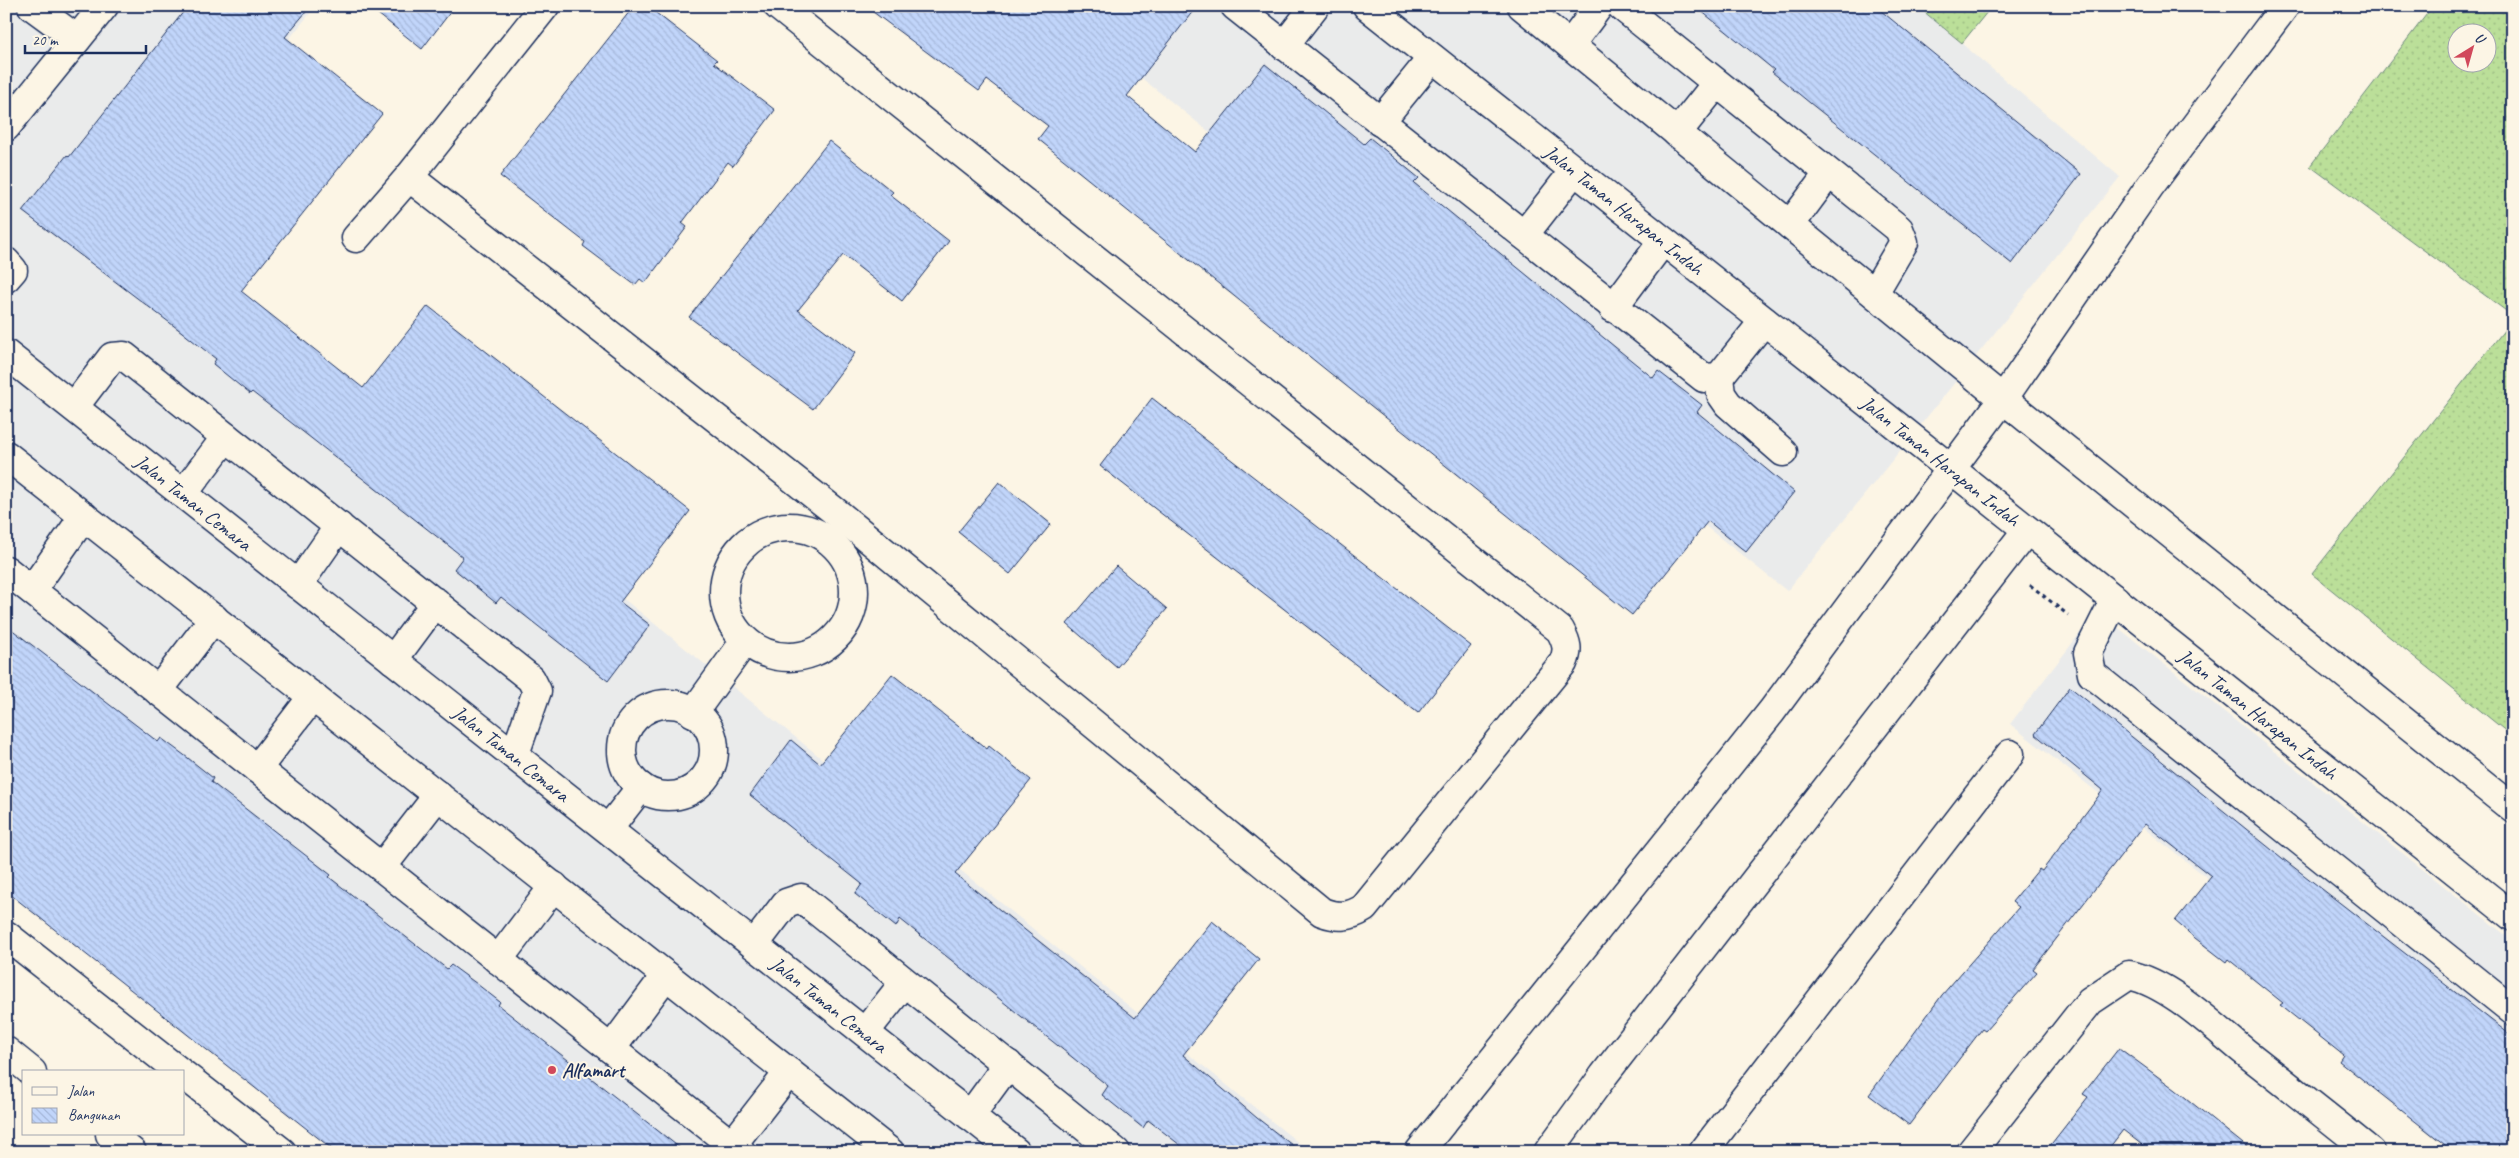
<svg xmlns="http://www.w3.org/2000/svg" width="2519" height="1158" font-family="Caveat,sans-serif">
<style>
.built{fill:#eaebeb}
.grass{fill:url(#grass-dots);stroke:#6b877c;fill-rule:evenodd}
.building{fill:url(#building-back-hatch);stroke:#1b2f5e}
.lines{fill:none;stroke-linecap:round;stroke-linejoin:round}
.minor-casing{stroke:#1b2f5e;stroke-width:31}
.path{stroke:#1b2f5e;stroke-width:3;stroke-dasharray:4 4;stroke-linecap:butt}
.minor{stroke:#fcf5e5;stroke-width:28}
.poi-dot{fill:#d1495b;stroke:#fcf5e5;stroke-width:2}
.labels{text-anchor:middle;stroke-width:4;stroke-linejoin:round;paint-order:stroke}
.street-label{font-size:20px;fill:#1b2f5e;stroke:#fcf5e5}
.poi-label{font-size:20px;font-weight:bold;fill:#1b2f5e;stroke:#fcf5e5;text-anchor:start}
</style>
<defs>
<pattern id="grass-dots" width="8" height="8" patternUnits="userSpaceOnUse" patternTransform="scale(1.25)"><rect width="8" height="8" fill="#bbdf99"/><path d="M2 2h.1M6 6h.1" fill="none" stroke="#a0c086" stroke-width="1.8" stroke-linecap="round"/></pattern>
<pattern id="building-back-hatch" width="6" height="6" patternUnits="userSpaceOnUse" patternTransform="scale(1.25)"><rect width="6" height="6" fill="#c1d5fa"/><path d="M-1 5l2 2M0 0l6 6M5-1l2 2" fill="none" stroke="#a5b7d9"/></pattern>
</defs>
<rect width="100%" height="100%" fill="#fcf5e5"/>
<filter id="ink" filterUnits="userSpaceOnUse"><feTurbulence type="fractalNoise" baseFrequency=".02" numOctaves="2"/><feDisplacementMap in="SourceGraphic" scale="10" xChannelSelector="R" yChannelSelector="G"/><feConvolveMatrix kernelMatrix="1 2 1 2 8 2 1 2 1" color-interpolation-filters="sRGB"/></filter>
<g filter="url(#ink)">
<g class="built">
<polygon points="6,6 316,6 146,214 1310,1152 535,1152 6,724"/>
<polygon points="1051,6 1917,6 2120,177 1787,591"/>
<polygon points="2106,618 2513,941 2513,1116 2010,724 2081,632"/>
</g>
<g class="grass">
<polygon points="1917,6 1992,6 1962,43"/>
<path d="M2433,6h80v310l-203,-150zM2456,32h30v30h-30z"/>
<polygon points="2513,319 2513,737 2312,574"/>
</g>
<g class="building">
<polygon points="188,6 311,6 285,37 382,114 241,291 363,388 428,306 690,511 620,602 650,625 608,681 501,597 496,603 454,569 463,557 252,392 250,394 213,364 216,359 182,332 22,211 67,155 69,157"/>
<polygon points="368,6 455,6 422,49"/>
<polygon points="634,6 647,6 717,60 714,63 775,110 733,166 728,162 682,223 687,227 645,283 640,279 635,285 583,246 585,242 500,176"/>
<polygon points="865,6 1197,6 1127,96 1195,152 1265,64 1364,144 1370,138 1419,178 1414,183 1653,378 1658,371 1702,405 1697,412 1794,492 1746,552 1708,521 1632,615 1038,139 1048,126 987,80 979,91"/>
<polygon points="1695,6 1875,6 2081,174 2012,264 1810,103 1772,72 1774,70"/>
<polygon points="829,141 893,192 890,195 949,241 902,301 843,255 798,310 855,353 813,409 689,317"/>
<polygon points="1152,398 1471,646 1418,713 1100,466"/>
<polygon points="999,482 1051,524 1010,574 958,532"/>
<polygon points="1116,566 1167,609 1117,667 1067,624"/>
<polygon points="6,625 158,742 161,738 188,758 213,778 211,782 331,875 329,877 447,969 451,965 477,984 500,1002 498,1005 685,1152 336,1152 6,891"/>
<polygon points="892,674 987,749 989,746 1031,780 955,874 1135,1018 1212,921 1259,959 1183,1055 1257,1118 1301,1152 1189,1152 1148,1120 1143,1128 1102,1095 1108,1086 900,919 896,927 855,894 862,884 750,795 791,740 820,764"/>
<polygon points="2070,687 2282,858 2513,1037 2513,1152 2454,1152 2339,1061 2343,1055 2280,1005 2283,1003 2228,959 2226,962 2195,938 2175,921 2211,876 2145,824 2033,969 2037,972 1985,1031 1982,1029 1909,1125 1869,1095 1942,995 2019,907 2012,902 2039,869 2042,871 2103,790 2035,734"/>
<polygon points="2119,1048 2176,1090 2253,1152 2151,1152 2123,1130 2106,1152 2045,1152 2088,1097 2083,1094"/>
</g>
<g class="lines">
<g class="minor-casing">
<g id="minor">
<polyline points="32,6 77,39"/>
<polyline points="1235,6 1704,378 1719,377 1764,321"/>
<path id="s1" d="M1367,6l530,420 616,491"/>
<polyline points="1522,6 2003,399 2513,809"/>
<polyline points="1621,6 1899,229 1904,242 1874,293"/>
<polyline points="1570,45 1599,6"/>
<polyline points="1284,46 1315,6"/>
<polyline points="1380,122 1432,58"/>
<polyline points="6,127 104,6"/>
<polyline points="1677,133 1716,84"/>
<path d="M409,177l433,340 480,395c16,6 28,5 42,-4l199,-245c6,-13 4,-20 -3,-33l-782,-624"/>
<polyline points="1790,225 1828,174"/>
<polyline points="1524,235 1574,171"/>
<polyline points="356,238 409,177 545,6"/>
<polyline points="6,262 13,270 6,278"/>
<polyline points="1613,308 1663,241"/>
<path id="s2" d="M6,354l1010,798"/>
<polyline points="1719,377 1721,394 1728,404 1783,452"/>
<polyline points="74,407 112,357 124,356 531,679 537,691 515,754"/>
<polyline points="6,455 890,1152"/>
<polyline points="183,494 226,437"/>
<circle cx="789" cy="592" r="65"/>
<polyline points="6,570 741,1152"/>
<polyline points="298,585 339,526"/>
<polyline points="32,590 84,516"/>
<polyline points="2115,599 2088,653 2092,674 2513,1011"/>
<polyline points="393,660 436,602"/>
<polyline points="158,691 214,618"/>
<circle cx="668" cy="750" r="46"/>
<polyline points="693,713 745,641"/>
<polyline points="257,769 313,696"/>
<polyline points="609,828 641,787"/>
<polyline points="382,867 438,795"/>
<polyline points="6,935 180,1072"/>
<polyline points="754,945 786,903 801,898 1116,1152"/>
<polyline points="498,960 554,886"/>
<polyline points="865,1032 904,983"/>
<polyline points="611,1049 666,975"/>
<polyline points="6,1051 32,1072"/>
<polyline points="184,1075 282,1152"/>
<polyline points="970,1116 1008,1064"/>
<polyline points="110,1134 132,1152"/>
<polyline points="732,1145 789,1072"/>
<polyline points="1419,1152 1772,711 2003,399 2150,186 2285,6"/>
<polyline points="1548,1152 1604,1075 2027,530"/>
<polyline points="1703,1152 2010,754"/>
<path d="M1971,1152l119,-151 39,-26c40,8 84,51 116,77 42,33 84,66 126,100"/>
</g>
</g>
<polyline class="path" points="2030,585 2068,615"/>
<use href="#minor" class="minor"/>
</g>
</g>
<circle class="poi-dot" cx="552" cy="1070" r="5"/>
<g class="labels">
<g class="street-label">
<text dy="7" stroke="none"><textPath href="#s1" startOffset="328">Jalan Taman Harapan Indah</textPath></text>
<text dy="7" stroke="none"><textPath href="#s1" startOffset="732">Jalan Taman Harapan Indah</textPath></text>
<text dy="7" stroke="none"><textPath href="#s2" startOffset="239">Jalan Taman Cemara</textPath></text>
<text dy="7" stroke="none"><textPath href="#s1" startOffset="1138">Jalan Taman Harapan Indah</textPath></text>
<text dy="7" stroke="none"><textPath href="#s2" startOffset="644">Jalan Taman Cemara</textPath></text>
<text dy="7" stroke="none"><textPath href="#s2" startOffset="1049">Jalan Taman Cemara</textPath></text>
</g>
<g class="poi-label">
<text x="562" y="1077">Alfamart</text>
</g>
</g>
<rect width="2519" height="1158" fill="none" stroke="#fcf5e5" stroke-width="25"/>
<rect x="12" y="12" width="2494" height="1133" fill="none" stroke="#1b2f5e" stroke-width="2" filter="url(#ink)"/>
<rect x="22" y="1070" width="162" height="65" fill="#fcf5e5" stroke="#a2a6af"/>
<rect x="32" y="1087" width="25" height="8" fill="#fcf5e5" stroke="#a2a6af"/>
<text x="68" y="1096" font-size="15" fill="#1b2f5e">Jalan</text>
<rect x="32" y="1108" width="25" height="15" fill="url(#building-back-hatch)" stroke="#a2a6af"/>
<text x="68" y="1120" font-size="15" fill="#1b2f5e">Bangunan</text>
<g transform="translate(2472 48) rotate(37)"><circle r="24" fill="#fcf5e5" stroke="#a2a6af"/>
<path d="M0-4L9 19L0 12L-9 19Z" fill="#d1495b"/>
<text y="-8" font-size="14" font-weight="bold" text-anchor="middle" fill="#1b2f5e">U</text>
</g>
<path d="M25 45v8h121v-8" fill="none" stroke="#1b2f5e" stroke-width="2.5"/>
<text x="32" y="45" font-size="15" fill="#1b2f5e" stroke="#fcf5e5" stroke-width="4" paint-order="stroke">20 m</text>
</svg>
